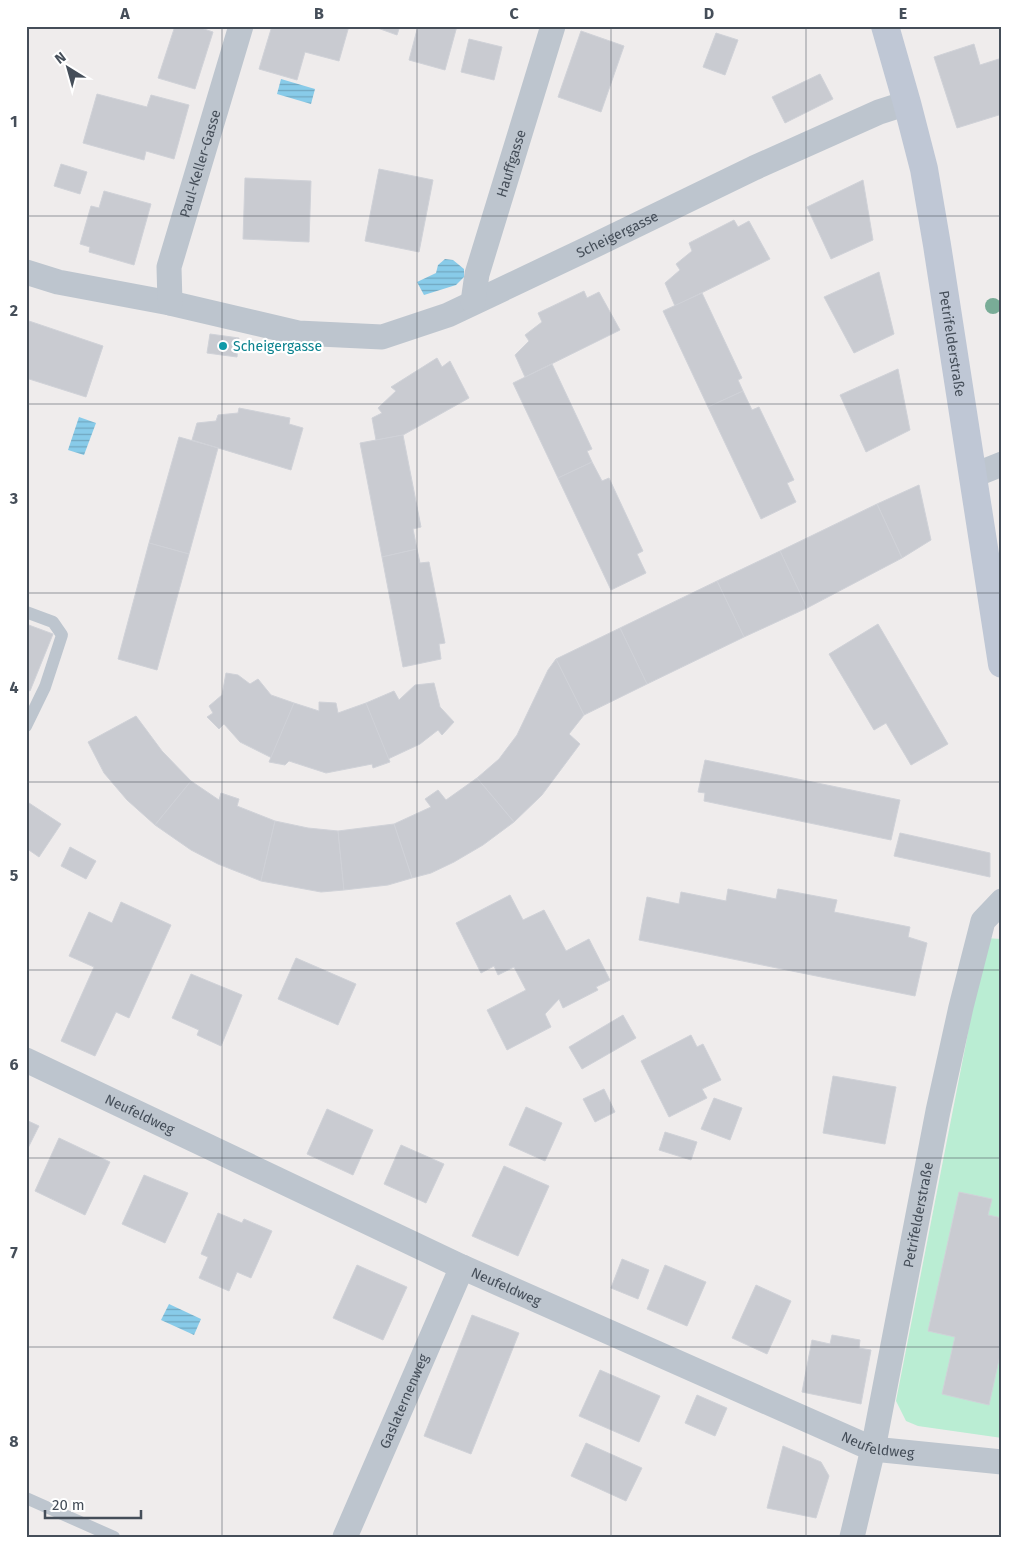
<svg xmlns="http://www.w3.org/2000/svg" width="1028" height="1563" font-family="'Fira Sans',sans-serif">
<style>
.green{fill:#baedd3}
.water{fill:url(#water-rules)}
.building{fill:#c9cbd1;stroke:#d0d2d8}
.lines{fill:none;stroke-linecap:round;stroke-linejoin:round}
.service{stroke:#bdc5ce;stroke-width:12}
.minor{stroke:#bdc5ce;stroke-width:25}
.secondary{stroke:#bfc7d5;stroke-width:28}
.tree{fill:#79ac97}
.grid{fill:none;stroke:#454e59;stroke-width:1;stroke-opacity:0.55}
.culture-dot{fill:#0f9aa8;stroke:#fff;stroke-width:2}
.labels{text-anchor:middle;stroke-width:4.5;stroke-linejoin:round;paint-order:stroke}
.street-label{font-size:14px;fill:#454e59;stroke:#fff}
.culture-label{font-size:14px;fill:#0d838f;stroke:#fff;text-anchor:start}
.neatline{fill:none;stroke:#454e59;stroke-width:2}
.grid-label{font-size:16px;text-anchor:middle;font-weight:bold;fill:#454e59}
</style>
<defs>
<pattern id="water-rules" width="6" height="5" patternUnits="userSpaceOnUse" patternTransform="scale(1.25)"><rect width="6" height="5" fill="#88cbe9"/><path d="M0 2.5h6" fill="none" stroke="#71a7c0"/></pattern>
</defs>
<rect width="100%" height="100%" fill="#efecec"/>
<polygon class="green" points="984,938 1002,939 1002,1438 918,1426 906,1421 896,1401 967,1038"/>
<g class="water">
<polygon points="281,79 315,89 311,104 277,94"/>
<polygon points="445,259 453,260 464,269 464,277 456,285 424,295 417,282 436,273 438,265"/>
<polygon points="79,417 96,423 84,455 68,450"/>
<polygon points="169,1304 201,1319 194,1335 161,1320"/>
</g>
<g class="building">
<polygon points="175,26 195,26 213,32 195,89 158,78"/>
<polygon points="272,26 349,26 339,61 305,52 297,80 259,69"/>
<polygon points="372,26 400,26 397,35"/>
<polygon points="418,26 457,26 445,70 409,60"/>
<polygon points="581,31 624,46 601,112 558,97"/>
<polygon points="716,33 738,40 725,75 703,67"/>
<polygon points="469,39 502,47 494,80 461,72"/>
<polygon points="974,44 980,65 1002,58 1002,89 1000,89 1002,96 1002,114 957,128 934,57"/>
<polygon points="820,74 833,99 785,123 772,97"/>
<polygon points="97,94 147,107 151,95 189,105 174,159 146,151 144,160 83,143"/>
<polygon points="61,164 87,172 80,194 54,186"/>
<polygon points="379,169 433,180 419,252 365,241"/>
<polygon points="245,178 311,181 309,242 243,239"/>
<polygon points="863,180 873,240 831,259 807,207"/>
<polygon points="104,191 151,204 134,265 89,252 90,247 80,244 91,206 99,208"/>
<polygon points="734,220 738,227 749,221 770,259 675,306 665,283 680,270 676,264 692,251 689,243"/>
<polygon points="879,272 894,334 854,353 824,297"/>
<polygon points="584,291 587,298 599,292 620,330 525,377 515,355 529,341 525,335 542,322 538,313"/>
<polygon points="702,293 742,378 738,380 743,391 708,407 663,311"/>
<polygon points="26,320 103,346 86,397 26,378"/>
<polygon points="210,334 239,338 237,357 207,353"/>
<polygon points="437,358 442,367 450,361 469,398 403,435 376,440 372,418 382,413 378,408 396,391 391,387"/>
<polygon points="552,364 592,449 587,451 592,462 558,478 513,383"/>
<polygon points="898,369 910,430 866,452 840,395"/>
<polygon points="743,391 752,410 759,407 794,480 787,483 796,502 761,519 708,407"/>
<polygon points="239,408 290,418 289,424 303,428 291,470 192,440 197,423 216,421 218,415 238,413"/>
<polygon points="403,435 421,527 413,529 417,549 382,557 360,443"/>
<polygon points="179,437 218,448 189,554 149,543"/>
<polygon points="592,462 602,481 609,478 643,551 637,554 646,573 611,590 558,478"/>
<polygon points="919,485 931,540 902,558 877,504"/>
<polygon points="877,504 902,558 807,608 780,551"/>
<polygon points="149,543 189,554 157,670 118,659"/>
<polygon points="417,549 420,563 429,562 445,643 439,644 441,659 403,667 382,557"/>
<polygon points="780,551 807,608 744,637 717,581"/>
<polygon points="717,581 744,637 647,684 620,628"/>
<polygon points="26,624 53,634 30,691 26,689"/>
<polygon points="878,624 948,744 911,765 886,723 874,730 829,654"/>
<polygon points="620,628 647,684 584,715 556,659"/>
<polygon points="556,659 584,715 569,734 580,744 542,795 514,822 477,778 499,759 517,735 548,670"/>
<polygon points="226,673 238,675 250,684 258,679 271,695 294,703 272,758 240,742 224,724 219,729 207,717 213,713 209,706 222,695"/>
<polygon points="434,683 440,707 454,722 442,735 438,730 420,744 388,759 366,703 394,691 399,700 415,685"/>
<polygon points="319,702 336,703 338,713 366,703 390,762 373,768 372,764 326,773 289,761 285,765 269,762 294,703 319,711"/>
<polygon points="136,716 162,751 191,781 155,825 127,800 104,773 88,742"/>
<polygon points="705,760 900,800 891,840 704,801 705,793 698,792"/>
<polygon points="477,778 514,822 483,845 454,862 431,873 412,878 394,824 431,807 425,799 438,790 446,800"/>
<polygon points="191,781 219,800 221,793 239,799 237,806 275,821 261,881 218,864 191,850 155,825"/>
<polygon points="29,803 61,824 39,857 26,848 26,807"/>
<polygon points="275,821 308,828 338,831 344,890 321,892 261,881"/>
<polygon points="394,824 412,878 388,885 344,890 338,831"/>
<polygon points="900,833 990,853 990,877 894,856"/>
<polygon points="70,847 96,861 86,879 61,866"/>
<polygon points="728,889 776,899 778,889 837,900 834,912 910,927 908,937 927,943 915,996 639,940 647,897 679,904 681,892 726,901"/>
<polygon points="510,895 523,920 544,910 566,951 589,939 610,980 596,987 598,990 563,1008 559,999 545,1014 551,1027 507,1050 487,1010 526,990 514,967 498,975 494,966 481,973 456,923"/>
<polygon points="121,902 171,925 129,1018 116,1012 95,1056 61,1041 94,967 69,956 89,912 112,923"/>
<polygon points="296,958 356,984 338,1025 278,999"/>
<polygon points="191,974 242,995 221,1046 197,1035 199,1030 172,1018"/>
<polygon points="623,1015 636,1038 582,1069 569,1047"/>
<polygon points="691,1035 697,1047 703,1044 721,1080 702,1089 707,1098 669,1117 641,1061"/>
<polygon points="833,1076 896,1087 885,1144 823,1133"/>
<polygon points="604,1089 615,1112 595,1122 583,1099"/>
<polygon points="714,1098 742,1108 730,1140 701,1129"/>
<polygon points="526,1107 562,1123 545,1161 509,1145"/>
<polygon points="327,1109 373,1130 353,1175 307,1154"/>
<polygon points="26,1120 39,1126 26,1152"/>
<polygon points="665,1132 697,1142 691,1160 659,1150"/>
<polygon points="59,1138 110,1162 85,1215 35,1191"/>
<polygon points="401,1145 444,1164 426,1203 384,1184"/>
<polygon points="504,1166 549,1186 518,1256 472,1236"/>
<polygon points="144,1175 188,1193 165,1243 122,1224"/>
<polygon points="959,1192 992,1199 988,1215 1002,1218 1002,1346 989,1405 942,1394 955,1337 928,1331"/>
<polygon points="218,1213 242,1223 244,1219 272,1231 251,1278 237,1272 229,1291 199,1278 208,1257 201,1254"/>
<polygon points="622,1259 649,1270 638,1299 611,1288"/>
<polygon points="357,1265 407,1287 383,1340 333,1318"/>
<polygon points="665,1265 706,1282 687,1326 647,1309"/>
<polygon points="756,1285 791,1301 767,1354 732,1338"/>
<polygon points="472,1315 519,1333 471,1454 424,1436"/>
<polygon points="832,1335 860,1340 859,1348 871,1350 861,1404 802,1392 812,1340 830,1344"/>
<polygon points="600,1370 660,1396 639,1442 579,1416"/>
<polygon points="697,1395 727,1408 715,1436 685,1423"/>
<polygon points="586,1443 642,1468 626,1501 571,1476"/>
<polygon points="783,1446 821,1462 829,1476 816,1518 767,1508"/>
</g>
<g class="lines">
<g class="service">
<polyline points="26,612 53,622 62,635 45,687 26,726"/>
<polyline points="26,1498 114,1537"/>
</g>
<g class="minor">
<path id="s1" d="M26,272l32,10 112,21 128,30 84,4 66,-22 139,-66 167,-81 125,-56 28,-9"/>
<path id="s2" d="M473,302l4,-28 76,-248"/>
<path id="s3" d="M170,303l-1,-36 72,-241"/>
<polyline points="972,476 1002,464"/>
<path id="s4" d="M26,1060l436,207 411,182 129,13"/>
<path id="s5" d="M345,1537l117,-270"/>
<path id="s6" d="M852,1537l21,-88 65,-338 23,-104 22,-86 19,-20"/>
</g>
<path class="secondary" id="s7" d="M885,26l22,77 17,66 13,76 65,419"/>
</g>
<circle class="tree" cx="993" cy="306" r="8"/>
<path class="grid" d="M222,26v1511M417,26v1511M611,26v1511M806,26v1511M26,216h976M26,404h976M26,593h976M26,782h976M26,970h976M26,1158h976M26,1347h976"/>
<circle class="culture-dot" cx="223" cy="346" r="5"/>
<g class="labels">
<g class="street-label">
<text dy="5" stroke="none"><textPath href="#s3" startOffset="144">Paul-Keller-Gasse</textPath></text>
<text dy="5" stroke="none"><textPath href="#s2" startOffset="144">Hauffgasse</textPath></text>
<text dy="5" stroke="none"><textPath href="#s1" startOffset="620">Scheigergasse</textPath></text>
<text dy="5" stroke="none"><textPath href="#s7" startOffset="325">Petrifelderstraße</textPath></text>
<text dy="5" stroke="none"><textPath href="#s4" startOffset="126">Neufeldweg</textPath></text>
<text dy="5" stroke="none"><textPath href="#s6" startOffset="329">Petrifelderstraße</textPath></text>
<text dy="5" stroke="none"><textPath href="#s4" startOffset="531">Neufeldweg</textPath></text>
<text dy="5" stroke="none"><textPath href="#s5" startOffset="148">Gaslaternenweg</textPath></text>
<text dy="5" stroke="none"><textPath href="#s4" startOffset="936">Neufeldweg</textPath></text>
</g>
<g class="culture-label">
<text x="233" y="351">Scheigergasse</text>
</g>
</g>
<rect width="1028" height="1563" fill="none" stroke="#ffffff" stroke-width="55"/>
<g transform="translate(68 68) rotate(323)" stroke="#ffffff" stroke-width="4" paint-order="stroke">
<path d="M0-4L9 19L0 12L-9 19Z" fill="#454e59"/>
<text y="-8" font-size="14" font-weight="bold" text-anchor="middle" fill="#454e59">N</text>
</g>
<path d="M45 1510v8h96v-8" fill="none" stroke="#454e59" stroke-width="2.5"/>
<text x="52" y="1510" font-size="15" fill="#454e59" stroke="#ffffff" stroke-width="4" paint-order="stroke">20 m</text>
<rect x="28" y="28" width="972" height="1508" class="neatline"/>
<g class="grid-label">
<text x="125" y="19">A</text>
<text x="319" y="19">B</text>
<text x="514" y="19">C</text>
<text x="709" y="19">D</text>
<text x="903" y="19">E</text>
<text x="14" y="127">1</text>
<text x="14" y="316">2</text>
<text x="14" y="504">3</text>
<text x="14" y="693">4</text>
<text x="14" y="881">5</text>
<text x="14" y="1070">6</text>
<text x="14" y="1258">7</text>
<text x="14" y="1447">8</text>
</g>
</svg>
